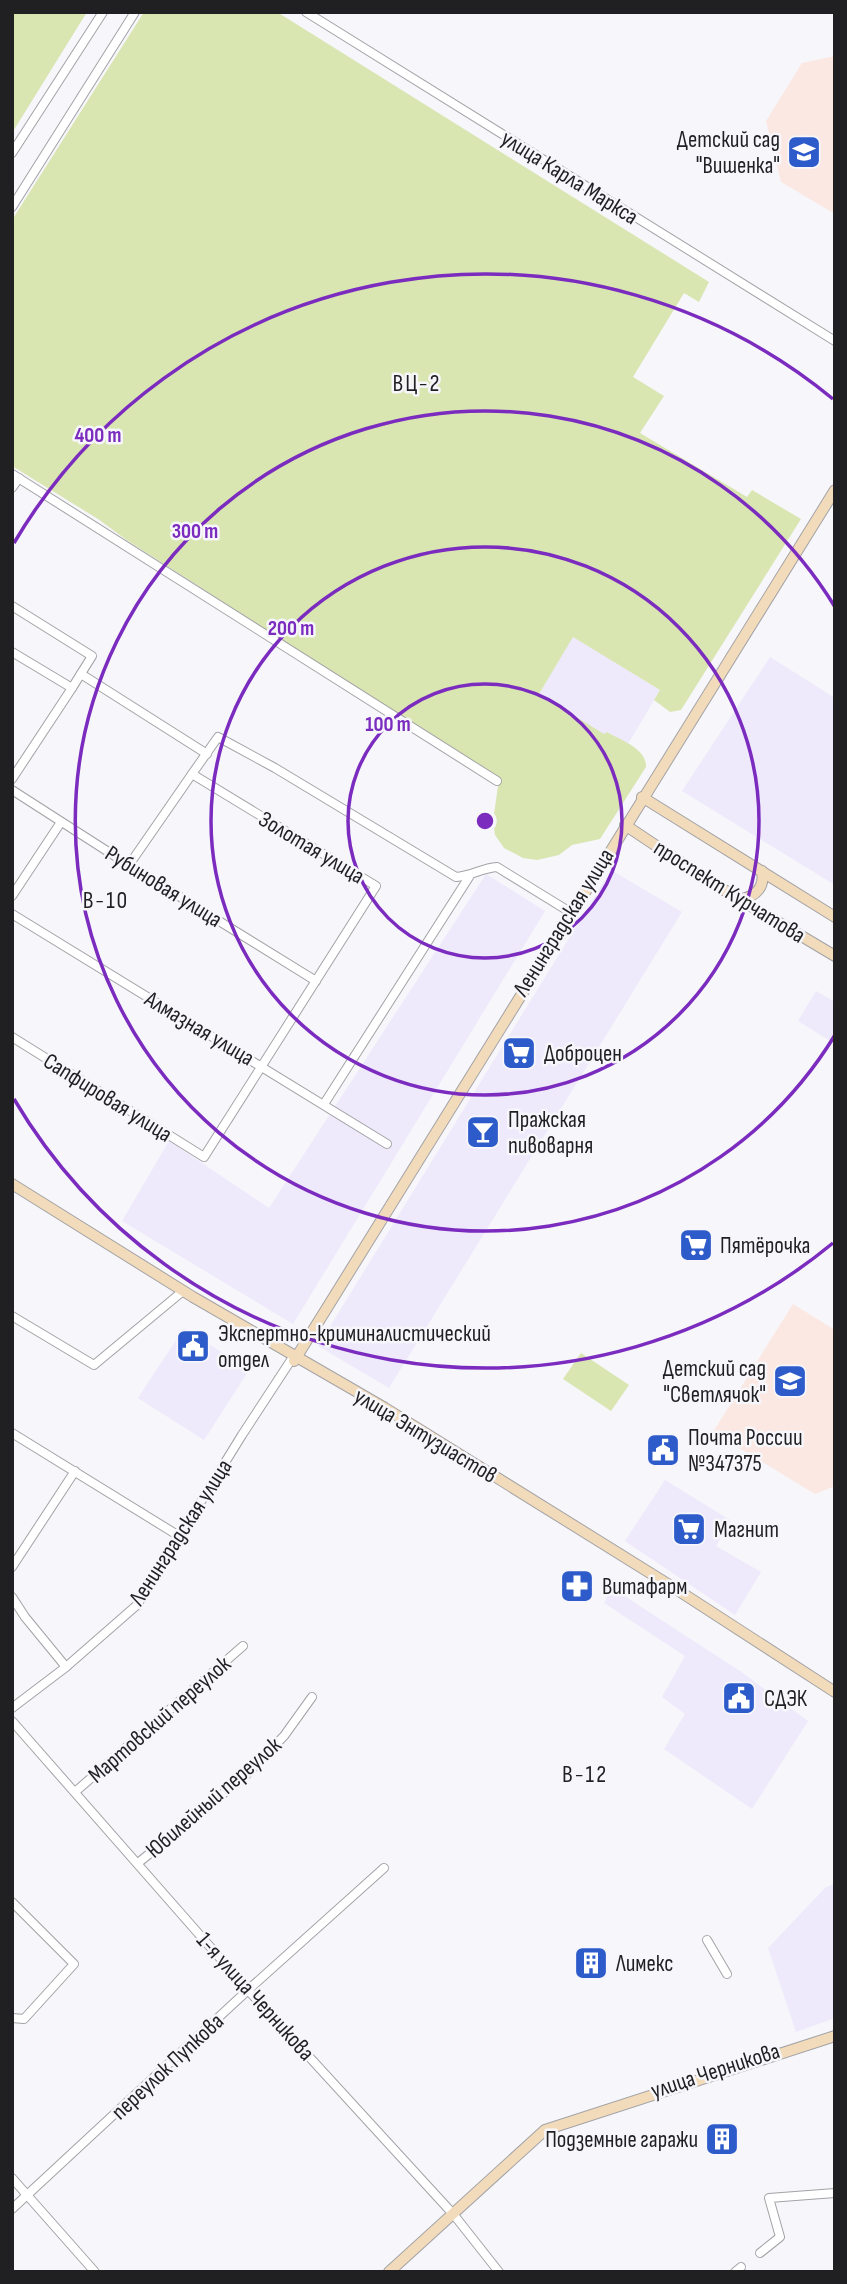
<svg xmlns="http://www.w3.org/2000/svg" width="847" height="2284" font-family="'Sofia Sans Condensed',sans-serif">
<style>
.commercial{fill:#eeeafb}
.education{fill:#fce8e2}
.green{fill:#d9e6b2}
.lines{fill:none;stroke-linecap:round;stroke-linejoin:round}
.street-casing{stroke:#a3a3a7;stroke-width:10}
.secondary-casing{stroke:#a3a3a7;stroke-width:12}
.street{stroke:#fff;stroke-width:8}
.secondary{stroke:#f2dbba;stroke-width:10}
.ring{fill:none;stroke:#7b2cbf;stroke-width:3.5}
.labels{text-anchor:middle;stroke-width:5;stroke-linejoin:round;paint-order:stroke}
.poi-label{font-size:23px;fill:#201f21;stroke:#f6f6fb;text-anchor:start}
.street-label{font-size:23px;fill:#201f21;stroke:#f6f6fb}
.neighbourhood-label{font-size:24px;letter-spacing:2px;fill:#201f21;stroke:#f6f6fb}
.centre{fill:#7b2cbf;stroke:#f6f6fb;stroke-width:3.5}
.ring-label{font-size:21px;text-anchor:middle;font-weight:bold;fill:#7b2cbf;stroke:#f6f6fb;stroke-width:5;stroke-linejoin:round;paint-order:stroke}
</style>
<rect width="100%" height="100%" fill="#f6f6fb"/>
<g class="commercial">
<polygon points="573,636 660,690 628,744 607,732 604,735 539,694"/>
<polygon points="770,657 835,698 835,885 682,791"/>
<polygon points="611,870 682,912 389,1388 318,1346"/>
<polygon points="486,874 545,911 293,1324 122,1221 169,1141 269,1208"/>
<polygon points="816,991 835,1002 835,1044 798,1021"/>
<polygon points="184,1328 249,1370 204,1440 138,1398"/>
<polygon points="665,1480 730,1520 716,1546 761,1572 735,1615 625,1541"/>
<polygon points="612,1588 740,1671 808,1721 752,1809 664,1749 685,1714 662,1697 685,1656 604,1603"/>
<polygon points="835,1884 835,2018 796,2032 768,1948 826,1887"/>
</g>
<g class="education">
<polygon points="835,56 835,214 781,182 766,121 802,63"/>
<polygon points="793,1304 835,1330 835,1486 815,1494 713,1432"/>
</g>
<g class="green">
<polygon points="12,12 87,12 12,133"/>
<path d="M144,12h133l432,270 -10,20 -15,-9 -51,84 31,19 -24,37 107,64 5,-7 49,29 -120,191 -11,2 -16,-12 6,-10 -87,-53 -34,57 65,40 3,-2c14,8 40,17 39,35l-46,72 -28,6 -13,10 -22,5 -14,-2 -19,-10 -9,-13 -2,-14 6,-42 -371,-238 -30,-22 -86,-53v-246z"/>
<polygon points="581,1353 629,1385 611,1411 563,1379"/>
</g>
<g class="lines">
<g class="street-casing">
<g id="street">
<polyline points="306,12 835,341"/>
<polyline points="12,153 103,12"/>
<polyline points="12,207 135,12"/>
<polyline points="12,474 497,781"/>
<polyline points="12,488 19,478"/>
<polyline points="12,606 92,656 72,688"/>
<polyline points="12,652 72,688 12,779"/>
<polyline points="81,674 207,754"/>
<polyline points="12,790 135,869 316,981"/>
<polyline points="129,865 192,774"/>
<polyline points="12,896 61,822"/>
<polyline points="12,914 387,1144"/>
<path d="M12,1037l192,120 172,-271 -184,-112 26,-37 57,31 181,109c15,-1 26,-9 41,-10l73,45"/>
<polyline points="324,1104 469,877"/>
<polyline points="12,1316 94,1365 183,1291"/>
<polyline points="12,1433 179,1536"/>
<polyline points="12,1567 75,1471"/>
<polyline points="12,1597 25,1617 66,1667"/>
<polyline points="12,1708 66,1667 137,1605 242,1435 293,1357"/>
<polyline points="12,1721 248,1990 454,2215 499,2272"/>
<polyline points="75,1792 243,1646"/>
<polyline points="138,1863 246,1775 284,1736 312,1697"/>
<polyline points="12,1902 74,1964 24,2019 12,2018"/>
<polyline points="707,1940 727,1974"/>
<polyline points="12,2178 95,2272"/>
<polyline points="12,2209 248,1990 384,1868"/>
<polyline points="760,2253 780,2237 769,2198 835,2193"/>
<polyline points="735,2272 741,2267"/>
</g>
</g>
<g class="secondary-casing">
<g id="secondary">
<polyline points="642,797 835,917"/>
<polyline points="625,825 709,881 835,956"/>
<path d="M742,899c14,-3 23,-12 20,-28"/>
<polyline points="12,1184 193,1297 385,1408 679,1591 835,1692"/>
<polyline points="294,1361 835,490"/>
<polyline points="389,2272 545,2130 835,2036"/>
</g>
</g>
<use href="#street" class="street"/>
<use href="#secondary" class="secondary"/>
</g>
<g class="ring">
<circle cx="485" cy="821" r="137"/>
<circle cx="485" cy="821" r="274"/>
<path d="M835 1035A410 410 0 1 1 835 607"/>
<path d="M833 1243A547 547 0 0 1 14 1099M14 543A547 547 0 0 1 833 399"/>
</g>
<defs>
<g id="school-square" transform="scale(1.75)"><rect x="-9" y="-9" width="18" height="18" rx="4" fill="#2e5bca" stroke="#f6f6fb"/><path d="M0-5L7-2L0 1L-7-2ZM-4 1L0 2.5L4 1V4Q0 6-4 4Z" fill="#fff"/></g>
<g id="supermarket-square" transform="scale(1.75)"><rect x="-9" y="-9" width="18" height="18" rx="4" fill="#2e5bca" stroke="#f6f6fb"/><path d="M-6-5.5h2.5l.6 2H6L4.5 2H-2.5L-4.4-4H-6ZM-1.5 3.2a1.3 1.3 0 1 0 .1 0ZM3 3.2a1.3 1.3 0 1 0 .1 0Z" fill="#fff"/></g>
<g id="bar-square" transform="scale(1.75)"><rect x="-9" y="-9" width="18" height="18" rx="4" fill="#2e5bca" stroke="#f6f6fb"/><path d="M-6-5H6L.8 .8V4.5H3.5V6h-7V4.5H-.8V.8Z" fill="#fff"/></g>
<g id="civic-square" transform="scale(1.75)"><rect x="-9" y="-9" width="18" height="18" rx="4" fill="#2e5bca" stroke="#f6f6fb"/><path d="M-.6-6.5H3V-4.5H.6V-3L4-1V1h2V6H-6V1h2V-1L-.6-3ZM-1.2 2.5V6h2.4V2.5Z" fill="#fff"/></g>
<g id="pharmacy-square" transform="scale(1.75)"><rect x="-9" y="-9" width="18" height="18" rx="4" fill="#2e5bca" stroke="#f6f6fb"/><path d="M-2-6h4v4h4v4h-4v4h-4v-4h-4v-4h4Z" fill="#fff"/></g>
<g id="building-square" transform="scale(1.75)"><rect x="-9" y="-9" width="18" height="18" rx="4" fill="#2e5bca" stroke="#f6f6fb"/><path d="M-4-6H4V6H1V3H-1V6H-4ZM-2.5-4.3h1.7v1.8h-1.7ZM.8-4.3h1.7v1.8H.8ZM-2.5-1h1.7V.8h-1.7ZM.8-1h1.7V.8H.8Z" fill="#fff"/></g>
</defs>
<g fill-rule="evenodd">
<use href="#school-square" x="804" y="152"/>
<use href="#supermarket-square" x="519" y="1053"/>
<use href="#bar-square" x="483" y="1132"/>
<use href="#supermarket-square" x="696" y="1245"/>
<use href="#civic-square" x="193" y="1346"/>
<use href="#school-square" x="790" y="1381"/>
<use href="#civic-square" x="663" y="1450"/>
<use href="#supermarket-square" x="689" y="1529"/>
<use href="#pharmacy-square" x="577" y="1586"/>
<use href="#civic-square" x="739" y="1698"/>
<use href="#building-square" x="591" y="1963"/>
<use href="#building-square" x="722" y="2139"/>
</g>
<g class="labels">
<g class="poi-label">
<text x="780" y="147" text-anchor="end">Детский сад<tspan x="780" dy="26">"Вишенка"</tspan></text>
<text x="544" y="1061">Доброцен</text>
<text x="508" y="1127">Пражская<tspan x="508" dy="26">пивоварня</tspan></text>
<text x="720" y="1253">Пятёрочка</text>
<text x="218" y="1341">Экспертно-криминалистический<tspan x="218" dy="26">отдел</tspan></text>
<text x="766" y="1376" text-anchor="end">Детский сад<tspan x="766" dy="26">"Светлячок"</tspan></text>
<text x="688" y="1445">Почта России<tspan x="688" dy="26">№347375</tspan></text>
<text x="714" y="1537">Магнит</text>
<text x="602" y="1594">Витафарм</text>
<text x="764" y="1706">СДЭК</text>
<text x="616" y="1971">Лимекс</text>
<text x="698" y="2147" text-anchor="end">Подземные гаражи</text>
</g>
<g class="street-label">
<text transform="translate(570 177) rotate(32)" y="8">улица Карла Маркса</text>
<text transform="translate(312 847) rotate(31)" y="8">Золотая улица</text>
<text transform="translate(164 886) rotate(32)" y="8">Рубиновая улица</text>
<text transform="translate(730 891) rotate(32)" y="8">проспект Курчатова</text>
<text transform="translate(563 922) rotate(-58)" y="8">Ленинградская улица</text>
<text transform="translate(200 1028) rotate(31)" y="8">Алмазная улица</text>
<text transform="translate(108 1097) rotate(32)" y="8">Сапфировая улица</text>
<text transform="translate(426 1435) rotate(31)" y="8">улица Энтузиастов</text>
<text transform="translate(180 1532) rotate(-57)" y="8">Ленинградская улица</text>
<text transform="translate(159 1719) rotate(-41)" y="8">Мартовский переулок</text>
<text transform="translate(213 1797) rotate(-41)" y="8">Юбилейный переулок</text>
<text transform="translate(256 1996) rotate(48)" y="8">1-я улица Черникова</text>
<text transform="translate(167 2066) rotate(-43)" y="8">переулок Пупкова</text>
<text transform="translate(715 2070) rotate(-18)" y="8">улица Черникова</text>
</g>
<g class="neighbourhood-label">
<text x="417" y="391">ВЦ-2</text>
<text x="106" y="908">В-10</text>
<text x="585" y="1782">В-12</text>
</g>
</g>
<circle cx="485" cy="821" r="10" class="centre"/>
<g class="ring-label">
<text x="98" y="442">400 m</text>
<text x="195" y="538">300 m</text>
<text x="291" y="635">200 m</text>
<text x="388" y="731">100 m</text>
</g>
<rect width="847" height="2284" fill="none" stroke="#201f21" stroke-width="28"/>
</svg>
